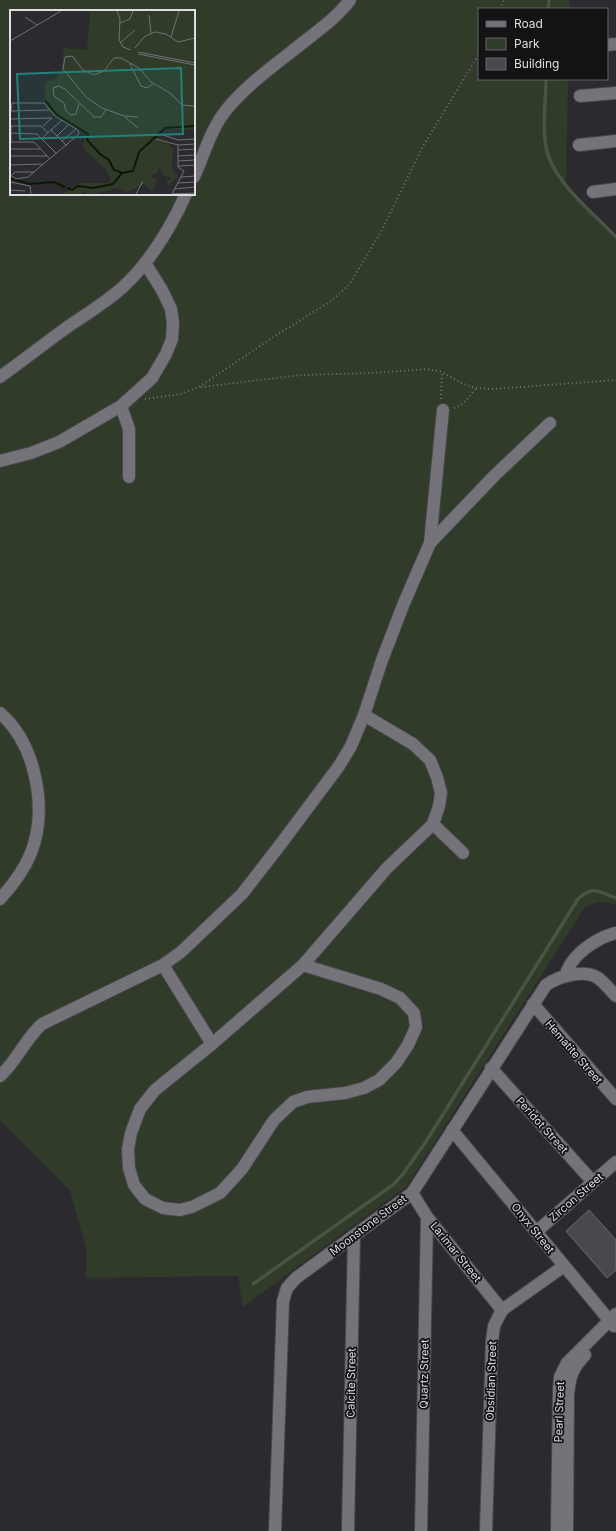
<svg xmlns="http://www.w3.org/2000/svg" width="616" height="1531" font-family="Inter,sans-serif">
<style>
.green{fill:#303b2a;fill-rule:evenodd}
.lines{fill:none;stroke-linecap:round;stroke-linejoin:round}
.stream{stroke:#4a5445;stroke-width:3.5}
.building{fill:#48484d;stroke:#6b6b71}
.minor-casing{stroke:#47474c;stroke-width:14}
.path{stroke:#727276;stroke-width:2;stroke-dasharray:1 3;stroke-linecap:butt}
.minor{stroke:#737379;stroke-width:12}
.labels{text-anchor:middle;stroke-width:3.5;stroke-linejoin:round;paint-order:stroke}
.street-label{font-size:11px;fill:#dedee1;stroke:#131315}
.inset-river{fill:none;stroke:#0b1902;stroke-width:2}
.inset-road{fill:none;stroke:#727276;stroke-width:1}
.view{fill:#24807a;fill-opacity:0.15;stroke:#24807a;stroke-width:2}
.inset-edge{fill:none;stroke:#dedee1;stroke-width:2}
</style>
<rect width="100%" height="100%" fill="#2a2a2f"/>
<path class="green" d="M0,0h570l-1,9h-90v70h89l-2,106 50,52v667l-18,-2 -13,5 -178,279 -164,121 -5,-31 -152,2v-31l-16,-56 -70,-71zM11,11h183v183h-183z"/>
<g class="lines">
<g class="stream">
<polyline points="548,9 549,0"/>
<path d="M546,79c0,23 -5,54 2,76 9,29 47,60 68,82"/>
<path d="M253,1284l141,-100 9,-10 22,-31 153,-244c15,-14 21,-7 38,-1"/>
</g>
</g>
<polygon class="building" points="589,1210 616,1240 616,1270 607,1278 566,1231"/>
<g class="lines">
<g class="minor-casing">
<g id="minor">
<polyline points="607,45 616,44"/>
<polyline points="580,96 616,93"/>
<polyline points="579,145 616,141"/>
<path d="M194,177c10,-22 17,-49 33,-68 22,-27 56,-50 83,-72 14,-11 29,-22 40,-37"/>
<polyline points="593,192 616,189"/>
<path d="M0,377c22,-16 44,-33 66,-49 19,-13 39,-25 57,-41 27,-25 48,-60 63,-93"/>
<polyline points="121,406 129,429 129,477"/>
<polyline points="0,461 31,453 59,442 121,406 152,378 166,354 172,339 173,323 171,309 162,290 145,263"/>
<polyline points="430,543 494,476 550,423"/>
<path d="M0,713c36,31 48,96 31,140 -7,17 -19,33 -31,46"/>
<polyline points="433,824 463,853"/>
<polyline points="163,965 212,1044"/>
<polyline points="303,965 381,989 400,998 414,1013 416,1027 408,1045 396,1063 379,1080 364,1088 345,1093 307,1097 293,1102 274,1120 242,1169 220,1193 192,1207 180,1210 163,1208 145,1199 134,1185 129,1168 128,1149 131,1133 140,1109 155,1090 212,1044 303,965 387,868 433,824 439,806 441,793 437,777 430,760 413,744 364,715"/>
<path d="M565,976c2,-5 4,-10 7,-14 9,-13 29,-26 44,-29"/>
<polyline points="533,1004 616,1099"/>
<polyline points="491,1068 593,1182"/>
<path d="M0,1076c17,-15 25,-37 42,-52l121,-59 18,-13 61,-58 38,-49 59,-79 12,-20 13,-31 18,-55 22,-57 26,-60 13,-133"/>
<polyline points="452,1130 614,1326"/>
<polyline points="412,1193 427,1217 502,1310"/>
<polyline points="536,1232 616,1162"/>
<path d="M275,1531l8,-230 4,-13 9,-10 116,-85 134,-208c13,-9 38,-16 52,-7 7,5 12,12 18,18"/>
<polyline points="348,1531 354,1236"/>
<polyline points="421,1531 427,1217"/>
<polyline points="486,1531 492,1341 494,1326 502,1310 564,1266"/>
<polyline points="557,1531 559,1389 560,1377 567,1363 616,1314"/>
<path d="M567,1531l1,-137c2,-18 4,-25 17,-39"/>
</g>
</g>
<g class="path">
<polyline points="500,9 504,0"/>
<polyline points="201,387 302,375 372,373 427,369 442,372 461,383 476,388 493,389 616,380"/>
<polyline points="145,399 181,394 199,387 275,336 331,301 349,285 382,230 423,146 479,54"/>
<polyline points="441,399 442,372"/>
<path d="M454,408c10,-3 16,-12 22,-20"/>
</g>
<use href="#minor" class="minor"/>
</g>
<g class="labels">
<g class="street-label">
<text transform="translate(574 1052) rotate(49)" y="4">Hematite Street</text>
<text transform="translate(542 1125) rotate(48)" y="4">Peridot Street</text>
<text transform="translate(576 1197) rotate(-41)" y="4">Zircon Street</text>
<text transform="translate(368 1225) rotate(-37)" y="4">Moonstone Street</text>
<text transform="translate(533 1228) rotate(51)" y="4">Onyx Street</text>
<text transform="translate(456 1252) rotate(51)" y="4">Larimar Street</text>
<text transform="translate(424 1374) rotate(-89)" y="4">Quartz Street</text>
<text transform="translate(491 1381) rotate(-88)" y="4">Obsidian Street</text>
<text transform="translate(351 1383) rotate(-89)" y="4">Calcite Street</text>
<text transform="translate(559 1412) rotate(-88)" y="4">Pearl Street</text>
</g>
</g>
<g transform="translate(10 10)">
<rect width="185" height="185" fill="#2a2a2f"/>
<path d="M80,1h105v119l-32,-1 -9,9 13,5 6,5 -1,21 6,7 -9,9 -4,-4 7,-2 -10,-5 -2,-7 -3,6 -7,2 7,6 -5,10 -8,-7 -17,8 -10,-4 -21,6h-9l-4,-3 -2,3h-19l19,-11h26l4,-3 -6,-11 -19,-18 -3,-5 3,-12 -30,-18 -14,-17 3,-1v-16l9,-2 7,-8 3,-24 23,2z" fill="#303b2a"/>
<path class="inset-river" d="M35,90l12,15 31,19 -1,6 13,14 9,6 5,10 9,3 10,-2 6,-19 26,-24 30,-2M0,168l19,6 25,-2 11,5M57,178l5,2 6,-4 15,2 20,-4 9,-11"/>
<path class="inset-road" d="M107,1l3,8 -1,21 4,7 8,3M139,5l2,18M15,7l12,8M110,13l10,-4 3,-8M161,27l8,-26M0,31l51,-30M110,33l15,-13M125,38l9,-11 11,-5 11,2 12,8 17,-4M128,42l57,11M128,44l57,11M120,54l11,22 6,2 6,-4M69,94l-3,10 -5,1 -5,-4 -2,-8 -10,-7 -1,-8 6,-2 6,3 29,28h7l5,-7M1,101l39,-1M115,107l13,11M128,107l-14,-1 -22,-8 -16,-11 -23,-28 2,-12 7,-1 11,14 11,5 10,-4 10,-13h7l18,10 12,14 19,11 12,12 13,1M0,109l42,-1M0,116h31l7,7M33,116l9,-8M41,120l16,16M0,123l27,1 20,20M153,125l15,5 17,-1M47,126l12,-12M32,128l20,-18M146,129l22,6 17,-1M52,131l14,-12M0,132h24l16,17M1,132v-16M168,135v22l6,4M0,139h30M168,140l17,-1M0,146h37M168,146l17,-1M168,151l17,-1M0,155l32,-1M168,156l17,-1M0,165l6,4 12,-2 51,-43 -1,-4 -23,-14 -11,-13h-32l-1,8M1,166l4,-4h19M171,167l14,-1M0,172l20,4 1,8M168,173l17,-1M164,179l21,-2M0,180l15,1M126,184l7,-13M162,184l12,-23M162,184l23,-1"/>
<path class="view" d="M171,58l2,66 -163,5 -3,-65z"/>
<rect width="185" height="185" class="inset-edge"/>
</g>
<rect x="478" y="8" width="130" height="72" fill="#131315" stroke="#646467"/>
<rect x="486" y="21" width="20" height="6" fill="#737379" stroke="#646467"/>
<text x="514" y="28" font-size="12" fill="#dedee1">Road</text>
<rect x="486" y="38" width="20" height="12" fill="#303b2a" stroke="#646467"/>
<text x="514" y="48" font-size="12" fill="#dedee1">Park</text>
<rect x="486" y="58" width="20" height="12" fill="#48484d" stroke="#646467"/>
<text x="514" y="68" font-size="12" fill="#dedee1">Building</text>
</svg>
